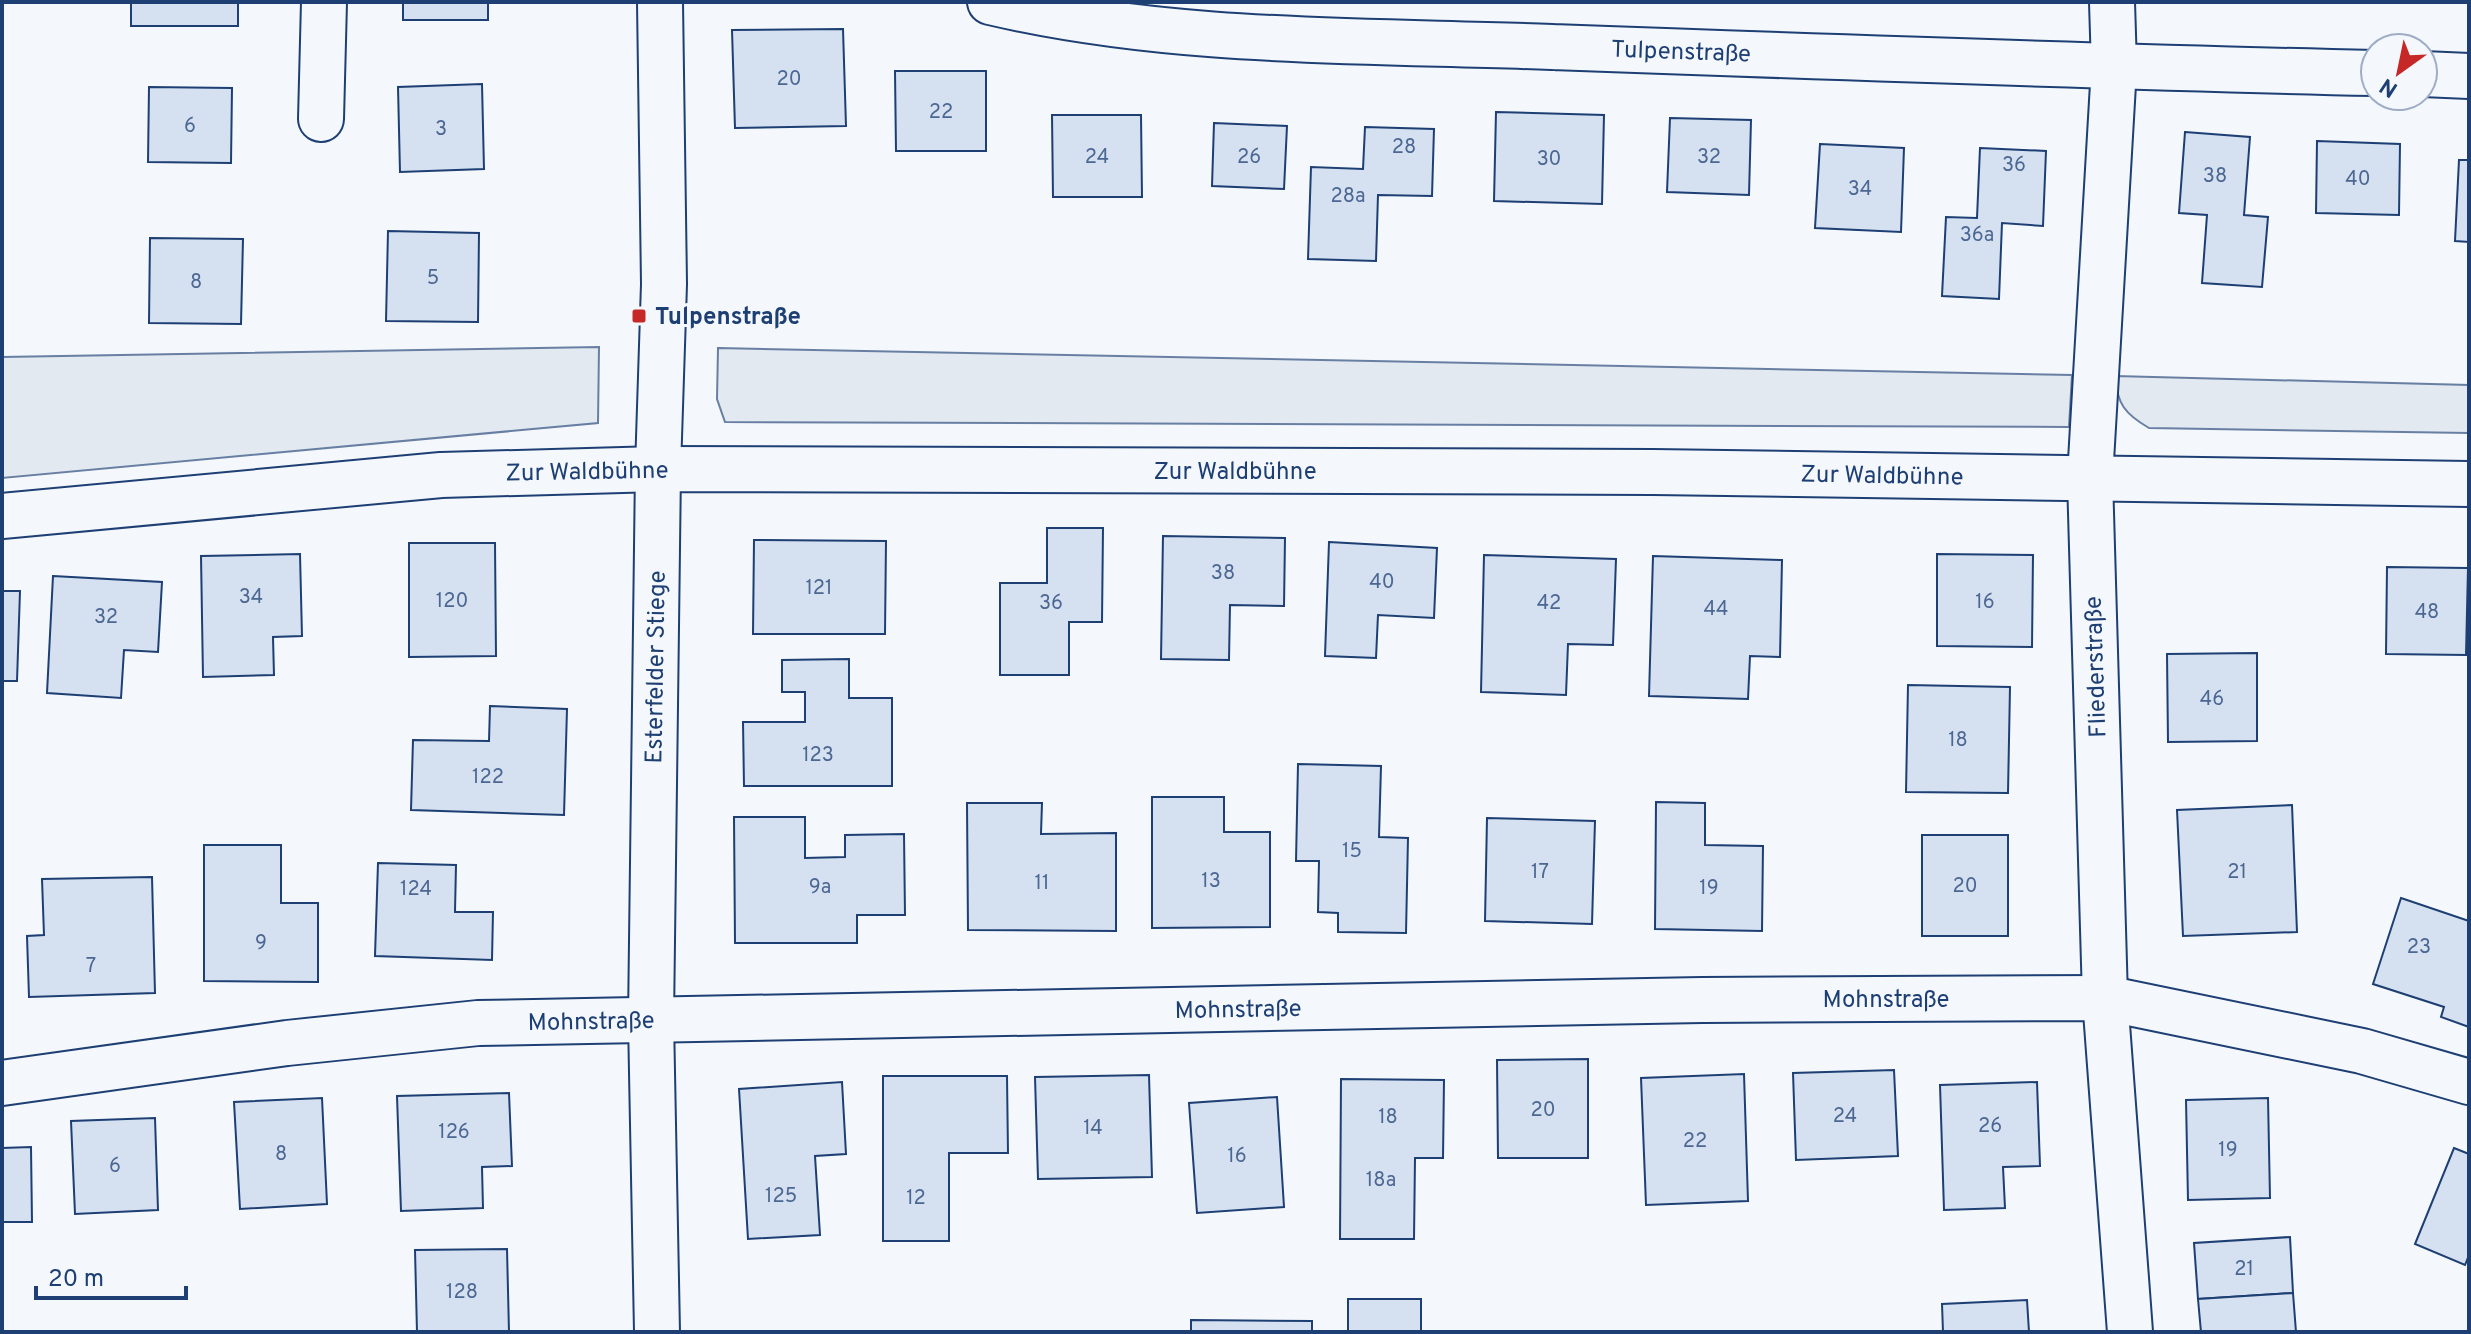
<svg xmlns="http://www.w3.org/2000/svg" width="2471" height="1334" font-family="Overpass,sans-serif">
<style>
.green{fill:#e3e9f0;stroke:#687fa3;stroke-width:2}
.building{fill:#d5e0f0;stroke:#1d3f73;stroke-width:2}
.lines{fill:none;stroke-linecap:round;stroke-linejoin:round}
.minor-casing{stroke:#1d3f73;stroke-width:48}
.minor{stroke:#f4f7fb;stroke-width:44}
.poi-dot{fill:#c62828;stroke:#f4f7fb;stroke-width:3}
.labels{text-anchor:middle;stroke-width:6;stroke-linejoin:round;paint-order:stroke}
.number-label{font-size:20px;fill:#4b6792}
.street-label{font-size:24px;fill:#1d3f73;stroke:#f4f7fb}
.poi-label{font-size:24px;font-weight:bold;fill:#1d3f73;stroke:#f4f7fb;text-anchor:start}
</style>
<rect width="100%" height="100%" fill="#f4f7fb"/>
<g class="green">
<polygon points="599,347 598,423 2,478 2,357"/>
<polygon points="718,348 2072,375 2069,427 725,422 717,399"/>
<path d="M2115,376l354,9v48l-320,-5c-24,-14 -32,-24 -34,-52z"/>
</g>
<g class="building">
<rect x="131" y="2" width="107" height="24"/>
<rect x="403" y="2" width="85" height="18"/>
<polygon points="843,29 846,126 735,128 732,30"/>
<polygon points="895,71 986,71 986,151 896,151"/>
<polygon points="482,84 484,169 400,172 398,87"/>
<polygon points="149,87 232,88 231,163 148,162"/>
<polygon points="1496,112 1604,115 1602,204 1494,201"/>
<polygon points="1052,115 1141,115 1142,197 1053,197"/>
<polygon points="1670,118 1751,120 1749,195 1667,192"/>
<polygon points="1214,123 1287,126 1284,189 1212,186"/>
<polygon points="1365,127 1434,129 1432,196 1378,195 1376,261 1308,259 1311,167 1363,169"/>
<polygon points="2185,132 2250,137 2244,215 2268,217 2262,287 2202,283 2207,215 2179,213"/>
<polygon points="2317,141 2400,144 2399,215 2316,213"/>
<polygon points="1820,144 1904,148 1901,232 1815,228"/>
<polygon points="1980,148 2046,151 2043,226 2002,223 1999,299 1942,296 1946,217 1977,218"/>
<polygon points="2459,160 2469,160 2469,242 2455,241"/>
<polygon points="388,231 479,233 478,322 386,321"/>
<polygon points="150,238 243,239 241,324 149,323"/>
<polygon points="1047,528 1103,528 1102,622 1069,622 1069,675 1000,675 1000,583 1047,583"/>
<polygon points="1163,536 1285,538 1284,606 1230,605 1229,660 1161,659"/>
<polygon points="754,540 886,541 885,634 753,634"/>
<polygon points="1329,542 1437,548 1434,618 1378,615 1376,658 1325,656"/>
<polygon points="409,543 495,543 496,656 409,657"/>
<polygon points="300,554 302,636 273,637 274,675 203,677 201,556"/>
<polygon points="1937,554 2033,555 2032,647 1937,646"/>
<polygon points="1484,555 1616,559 1613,645 1568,644 1566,695 1481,692"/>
<polygon points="1653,556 1782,560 1780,657 1750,656 1748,699 1649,696"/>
<polygon points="2387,567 2468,568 2466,655 2386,654"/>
<polygon points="53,576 162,582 158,652 124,650 121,698 47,693"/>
<polygon points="2,591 20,591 17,681 2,681"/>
<polygon points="2257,653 2257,741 2168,742 2167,654"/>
<polygon points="849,659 849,698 892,698 892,786 744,786 743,722 805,722 805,692 782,692 782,660"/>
<polygon points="1908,685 2010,687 2008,793 1906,792"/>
<polygon points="490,706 567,709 564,815 411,810 413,740 489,741"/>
<polygon points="1298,764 1381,766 1379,837 1408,838 1406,933 1338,932 1338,913 1318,912 1319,861 1296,861"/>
<polygon points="1152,797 1224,797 1224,832 1270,832 1270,927 1152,928"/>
<polygon points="1656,802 1705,803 1705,845 1763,846 1762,931 1655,929"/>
<polygon points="967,803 1042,803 1041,834 1116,833 1116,931 968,930"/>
<polygon points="2292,805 2297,932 2183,936 2177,810"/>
<polygon points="734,817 805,817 805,858 845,857 845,835 904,834 905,915 857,915 857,943 735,943"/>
<polygon points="1487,818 1595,821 1592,924 1485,921"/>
<rect x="1922" y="835" width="86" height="101"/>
<polygon points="204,845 281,845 281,903 318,903 318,982 204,981"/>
<polygon points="378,863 456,865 455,912 493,912 492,960 375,956"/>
<polygon points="152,877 155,993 29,997 27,936 44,935 42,879"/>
<polygon points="2401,898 2469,921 2469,1027 2441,1017 2444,1007 2373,984"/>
<polygon points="1588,1059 1588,1158 1498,1158 1497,1060"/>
<polygon points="1894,1070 1898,1156 1796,1160 1793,1073"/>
<polygon points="1744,1074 1748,1201 1646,1205 1641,1078"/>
<polygon points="1149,1075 1152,1177 1038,1179 1035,1077"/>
<polygon points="883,1076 1007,1076 1008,1153 949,1153 949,1241 883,1241"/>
<polygon points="1341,1079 1444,1080 1443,1158 1415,1158 1414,1239 1340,1239"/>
<polygon points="842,1082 846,1154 815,1156 820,1235 748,1239 739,1089"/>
<polygon points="2037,1082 2040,1166 2003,1167 2005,1208 1944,1210 1940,1085"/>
<polygon points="509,1093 512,1166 482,1167 483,1208 401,1211 397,1096"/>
<polygon points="1277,1097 1284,1207 1197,1213 1189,1103"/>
<polygon points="322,1098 327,1204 240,1209 234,1102"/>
<polygon points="2268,1098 2270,1198 2188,1200 2186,1100"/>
<polygon points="155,1118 158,1210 75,1214 71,1121"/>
<polygon points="31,1147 32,1222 2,1222 2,1148"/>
<polygon points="2454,1148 2469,1154 2469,1255 2465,1265 2415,1244"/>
<polygon points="2290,1237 2293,1293 2198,1299 2194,1243"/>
<polygon points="507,1249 509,1332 417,1332 415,1250"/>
<polygon points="2293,1293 2296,1332 2201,1332 2198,1299"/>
<rect x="1348" y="1299" width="73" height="33"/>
<polygon points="2027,1300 2029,1332 1943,1332 1942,1304"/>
<polygon points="1191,1320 1312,1321 1312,1332 1191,1332"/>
</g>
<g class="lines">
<g class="minor-casing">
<g id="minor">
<path d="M990,2c183,43 375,38 562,45 275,10 549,20 823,26"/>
<polyline points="2112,2 2114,67 2090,478 2105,998 2130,1332"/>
<polyline points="2423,74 2469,76"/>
<polyline points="321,119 324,2"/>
<polyline points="2,516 441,475 658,469 1653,472 2469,484"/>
<polyline points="2,1083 287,1043 478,1023 1702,1000 2105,998 2362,1051 2469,1082"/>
<polyline points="657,1332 651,1020 658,469 664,284 660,2"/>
</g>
</g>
<use href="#minor" class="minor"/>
</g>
<rect class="poi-dot" x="631" y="308" width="16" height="16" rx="4"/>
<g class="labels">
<g class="number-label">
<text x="789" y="85">20</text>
<text x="941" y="118">22</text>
<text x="190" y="132">6</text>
<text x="441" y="135">3</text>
<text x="1404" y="153">28</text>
<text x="1097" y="163">24</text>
<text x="1249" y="163">26</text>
<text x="1709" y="163">32</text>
<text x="1549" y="165">30</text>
<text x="2014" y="171">36</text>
<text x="2215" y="182">38</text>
<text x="2358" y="185">40</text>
<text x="1860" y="195">34</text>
<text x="1348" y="202">28a</text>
<text x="1977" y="241">36a</text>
<text x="433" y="284">5</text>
<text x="196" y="288">8</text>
<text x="1223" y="579">38</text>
<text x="1382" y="588">40</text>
<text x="819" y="594">121</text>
<text x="251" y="603">34</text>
<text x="452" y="607">120</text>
<text x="1985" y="608">16</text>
<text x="1051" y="609">36</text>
<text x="1549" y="609">42</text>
<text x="1716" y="615">44</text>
<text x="2427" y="618">48</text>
<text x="106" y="623">32</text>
<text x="2212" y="705">46</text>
<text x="1958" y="746">18</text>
<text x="818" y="761">123</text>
<text x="488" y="783">122</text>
<text x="1352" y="857">15</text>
<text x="1540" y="878">17</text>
<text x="2237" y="878">21</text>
<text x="1211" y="887">13</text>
<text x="1042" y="889">11</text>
<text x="1965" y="892">20</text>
<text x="820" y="893">9a</text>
<text x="1709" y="894">19</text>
<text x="416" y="895">124</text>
<text x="261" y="949">9</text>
<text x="2419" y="953">23</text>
<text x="91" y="972">7</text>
<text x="1543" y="1116">20</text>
<text x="1845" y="1122">24</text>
<text x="1388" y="1123">18</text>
<text x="1990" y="1132">26</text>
<text x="1093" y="1134">14</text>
<text x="454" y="1138">126</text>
<text x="1695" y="1147">22</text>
<text x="2228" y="1156">19</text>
<text x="281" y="1160">8</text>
<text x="1237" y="1162">16</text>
<text x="115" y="1172">6</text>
<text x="1381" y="1186">18a</text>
<text x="781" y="1202">125</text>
<text x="916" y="1204">12</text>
<text x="2244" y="1275">21</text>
<text x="462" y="1298">128</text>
</g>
<g class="street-label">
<text transform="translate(1681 51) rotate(2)" y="8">Tulpenstraße</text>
<text transform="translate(587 471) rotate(-1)" y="8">Zur Waldbühne</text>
<text x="1235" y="479">Zur Waldbühne</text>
<text transform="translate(1882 475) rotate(1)" y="8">Zur Waldbühne</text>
<text transform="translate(655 667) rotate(-89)" y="8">Esterfelder Stiege</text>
<text transform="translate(2095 667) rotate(-92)" y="8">Fliederstraße</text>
<text x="1886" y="1007">Mohnstraße</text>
<text transform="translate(1238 1009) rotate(-1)" y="8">Mohnstraße</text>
<text transform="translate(591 1021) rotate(-1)" y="8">Mohnstraße</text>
</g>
<g class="poi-label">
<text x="655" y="324">Tulpenstraße</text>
</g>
</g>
<rect width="2471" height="1334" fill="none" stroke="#1d3f73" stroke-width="8"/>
<g transform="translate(2399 72) rotate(213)"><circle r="38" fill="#f4f7fb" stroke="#9eadc5" stroke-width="2"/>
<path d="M0-6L14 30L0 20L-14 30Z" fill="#c62828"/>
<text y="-12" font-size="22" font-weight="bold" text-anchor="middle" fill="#1d3f73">N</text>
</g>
<path d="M36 1286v12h150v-12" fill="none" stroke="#1d3f73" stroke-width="4"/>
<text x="48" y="1286" font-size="24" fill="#1d3f73" stroke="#f4f7fb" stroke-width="6" paint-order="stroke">20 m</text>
</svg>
